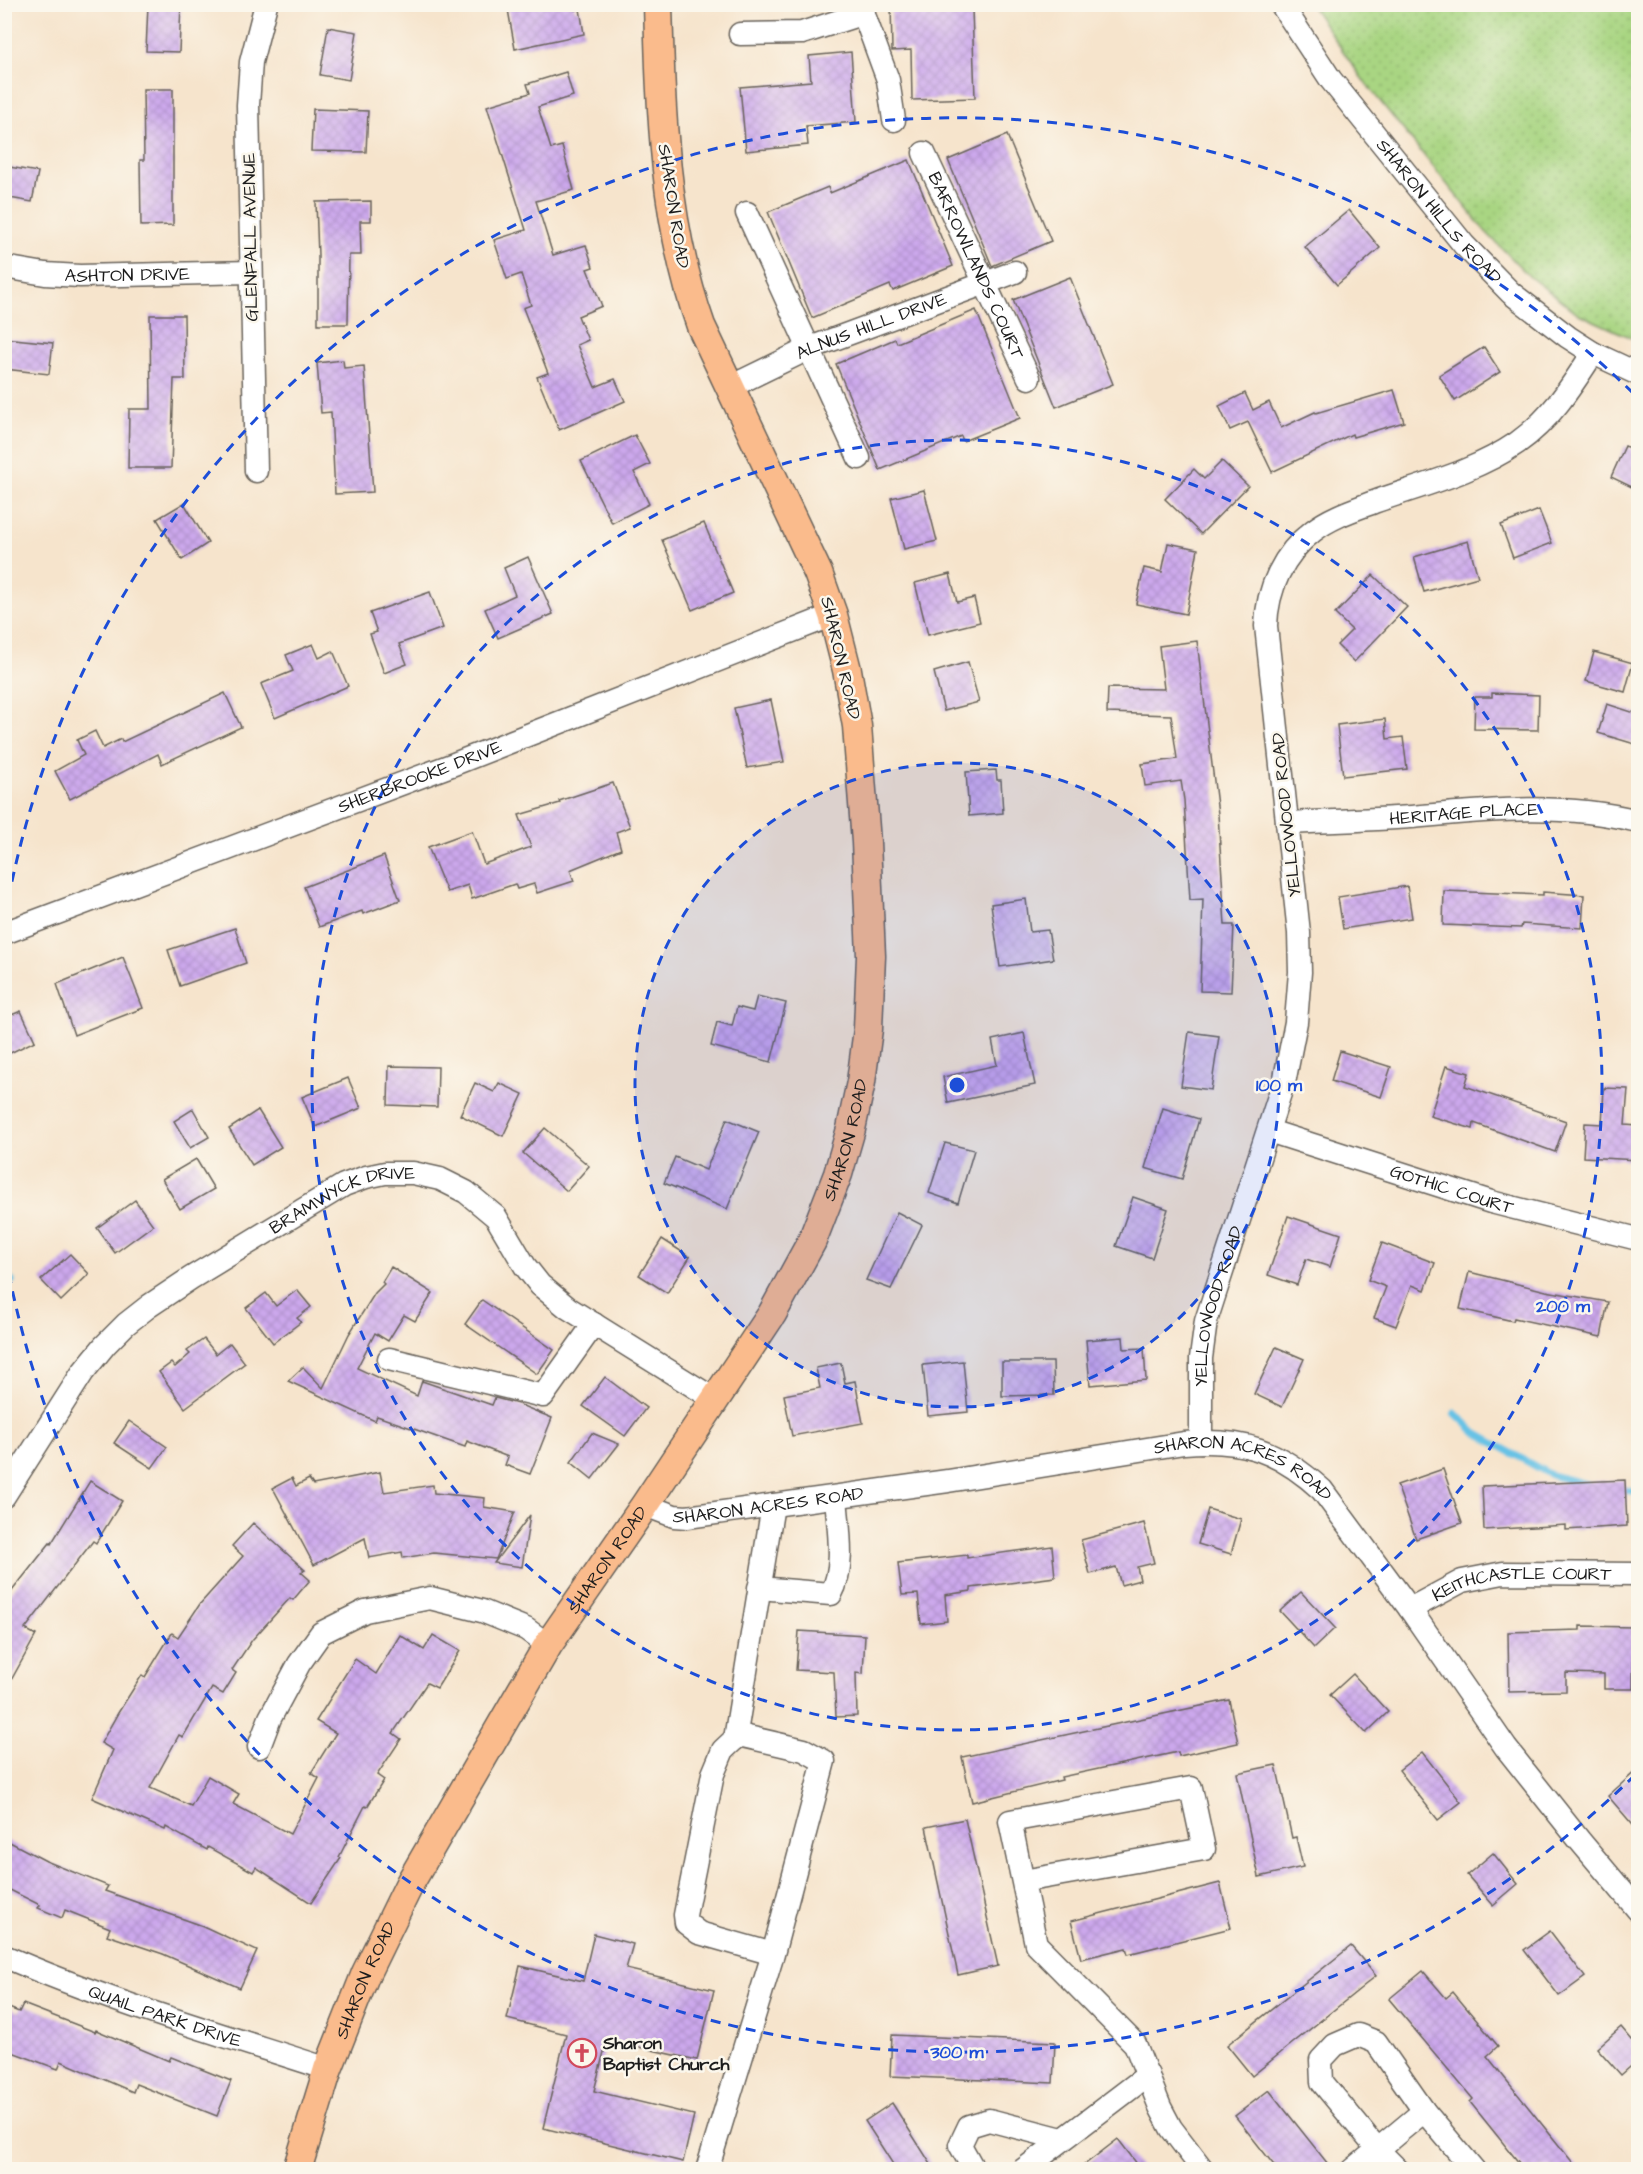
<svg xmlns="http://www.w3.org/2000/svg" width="1643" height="2174" font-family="'Architects Daughter',sans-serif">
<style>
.green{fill:url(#green-dots);stroke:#62784f;stroke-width:1.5}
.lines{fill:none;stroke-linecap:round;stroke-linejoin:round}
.stream{stroke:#67c2e5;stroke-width:7}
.building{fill:url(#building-cross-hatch)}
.minor-casing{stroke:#68625a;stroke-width:25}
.major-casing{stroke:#68625a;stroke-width:31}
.minor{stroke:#fff;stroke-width:22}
.major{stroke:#fabb8c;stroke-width:28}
.ring{fill:none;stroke:#1d4ed8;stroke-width:3;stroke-dasharray:10 8}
.labels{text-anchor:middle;stroke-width:5;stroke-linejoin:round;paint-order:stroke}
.street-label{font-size:18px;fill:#1c1c1c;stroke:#fbf7ec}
.poi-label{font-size:18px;font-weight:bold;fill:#1c1c1c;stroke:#fbf7ec;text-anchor:start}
.centre{fill:#1d4ed8;stroke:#fbf7ec;stroke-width:3}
.ring-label{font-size:18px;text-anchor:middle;font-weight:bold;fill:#1d4ed8;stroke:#fbf7ec;stroke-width:5;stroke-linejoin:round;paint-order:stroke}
</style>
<defs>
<pattern id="green-dots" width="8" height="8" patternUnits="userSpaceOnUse" patternTransform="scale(1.5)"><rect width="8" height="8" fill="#a9d582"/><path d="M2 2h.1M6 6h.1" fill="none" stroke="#91b670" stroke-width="1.8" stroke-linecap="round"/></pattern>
<pattern id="building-cross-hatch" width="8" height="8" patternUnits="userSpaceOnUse" patternTransform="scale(1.5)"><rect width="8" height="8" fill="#cca8ec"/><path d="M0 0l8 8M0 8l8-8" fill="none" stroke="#af90ca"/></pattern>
</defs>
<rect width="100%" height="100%" fill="#fbf7ec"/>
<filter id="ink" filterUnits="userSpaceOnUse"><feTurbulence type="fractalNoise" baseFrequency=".0167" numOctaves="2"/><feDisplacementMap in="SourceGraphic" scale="12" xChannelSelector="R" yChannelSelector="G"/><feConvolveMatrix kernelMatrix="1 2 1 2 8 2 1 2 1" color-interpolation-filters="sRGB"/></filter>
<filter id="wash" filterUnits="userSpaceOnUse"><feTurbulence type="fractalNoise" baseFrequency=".008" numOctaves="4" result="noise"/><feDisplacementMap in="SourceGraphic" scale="24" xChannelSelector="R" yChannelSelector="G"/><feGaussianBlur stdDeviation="1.35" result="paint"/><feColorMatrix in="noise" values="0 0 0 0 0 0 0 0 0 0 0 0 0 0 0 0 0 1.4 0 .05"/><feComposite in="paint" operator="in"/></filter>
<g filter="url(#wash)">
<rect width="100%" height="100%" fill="#f6e4cc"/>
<polygon class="green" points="1311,5 1638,5 1638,341 1579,314 1530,277 1484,230 1363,80"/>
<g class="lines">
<g class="stream">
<polyline points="4,1274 12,1281"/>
<polyline points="1455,1413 1476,1433 1551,1475 1586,1484"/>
<polyline points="1617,1489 1638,1492"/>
</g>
</g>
<g id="blocks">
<g class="building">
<polygon points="148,4 181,4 179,52 146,51"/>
<polygon points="507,4 574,4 575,10 580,9 584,34 515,49"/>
<polygon points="891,4 945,4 945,10 972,9 975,98 912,100 911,50 892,51"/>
<polygon points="328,27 357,32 349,80 320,75"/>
<polygon points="851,52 856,122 806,126 808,145 746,151 740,87 811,81 809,56"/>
<polygon points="566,72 573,96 538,107 551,149 562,146 574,190 536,201 553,255 586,245 593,267 587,269 602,306 578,316 588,340 577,345 595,387 615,379 625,401 559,430 537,377 548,373 523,308 531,305 521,274 507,279 494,240 526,230 487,106 530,93 527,84"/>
<polygon points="143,89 173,89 173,225 141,226 140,160 144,160"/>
<polygon points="313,109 368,111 366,152 311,151"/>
<polygon points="1007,135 1051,241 992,266 948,160"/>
<polygon points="909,160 953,266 893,291 890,285 812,318 768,212 828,187 830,193"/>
<polygon points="4,166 38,172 32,202 4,197"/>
<polygon points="371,201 371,221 360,221 361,255 349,255 348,324 318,324 318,256 316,202"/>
<polygon points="1349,210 1380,248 1337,285 1305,247"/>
<polygon points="1070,277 1113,384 1056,407 1013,300"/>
<polygon points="976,310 1020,418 963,441 961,436 880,470 836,364 895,339 897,343"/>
<polygon points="150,315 184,315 185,379 174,379 171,468 128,468 129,409 151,409"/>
<polygon points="4,338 53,343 49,374 4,369"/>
<polygon points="1484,347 1500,372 1455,401 1439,375"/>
<polygon points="343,360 344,368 364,366 373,492 335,494 331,412 321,413 317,363"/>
<polygon points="1394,390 1404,422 1353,437 1352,434 1272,472 1248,422 1230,430 1219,406 1245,393 1253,410 1269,402 1281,428 1315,412 1316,413"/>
<polygon points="635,435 650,464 634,472 649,504 612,523 581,461"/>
<polygon points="1625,446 1638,452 1638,490 1611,477"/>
<polygon points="1222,461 1248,486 1201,534 1165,499 1194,469 1204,479"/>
<polygon points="924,490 937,541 904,549 891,498"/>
<polygon points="184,503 208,543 182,560 157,519"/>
<polygon points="1539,510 1552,543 1513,558 1501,525"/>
<polygon points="704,523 733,593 692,610 662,540"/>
<polygon points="1468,541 1478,577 1424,592 1414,557"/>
<polygon points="1168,543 1198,549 1186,614 1136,604 1144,568 1162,572"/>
<polygon points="528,557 553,614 498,638 485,609 515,595 504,568"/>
<polygon points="950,574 957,602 974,598 980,622 928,635 915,583"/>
<polygon points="1373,575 1407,607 1354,662 1337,645 1352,630 1335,614"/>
<polygon points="430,592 443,628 399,644 407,664 384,673 370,634 377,632 370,613"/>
<polygon points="1197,641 1218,814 1225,925 1234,925 1231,992 1200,991 1203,899 1190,900 1184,800 1181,781 1145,786 1142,764 1177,759 1171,715 1107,713 1108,688 1164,689 1159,646"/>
<polygon points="313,644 319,658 333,651 348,686 275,718 261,684 293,671 286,655"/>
<polygon points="1594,652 1633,663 1625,692 1586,681"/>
<polygon points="968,662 979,702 944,711 934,672"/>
<polygon points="225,693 241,727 162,764 158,754 70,799 55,771 84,755 77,740 95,731 103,748 121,739 122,742"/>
<polygon points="1492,693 1539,695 1538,730 1474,729 1475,697 1492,697"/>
<polygon points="771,700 784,762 747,768 734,708"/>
<polygon points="1607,704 1638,714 1638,745 1598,733"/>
<polygon points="1385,719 1387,739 1403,737 1407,769 1343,776 1337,725"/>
<polygon points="996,770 997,780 1001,780 1003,813 969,816 966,772"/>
<polygon points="613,783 630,827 616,832 621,849 570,870 574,881 537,893 534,884 517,889 515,884 472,899 468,885 447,892 428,847 472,831 484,864 531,847 519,815 560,803 559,801"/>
<polygon points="384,856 400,900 363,914 362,911 319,927 304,887"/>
<polygon points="1407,886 1412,918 1343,929 1338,897"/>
<polygon points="1444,891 1543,895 1543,892 1584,895 1582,928 1522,924 1521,928 1443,925"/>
<polygon points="1026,899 1030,932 1048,930 1053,959 1000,967 991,904"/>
<polygon points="235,928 246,963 180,986 168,950"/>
<polygon points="123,957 143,1008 74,1035 57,984"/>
<polygon points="757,996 786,1003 771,1062 711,1046 717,1022 732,1026 737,1007 753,1011"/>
<polygon points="21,1011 35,1041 4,1056 4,1018"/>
<polygon points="1189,1032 1219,1036 1211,1090 1181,1086"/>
<polygon points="1024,1033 1035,1085 948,1103 943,1077 997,1065 992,1040"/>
<polygon points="1340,1051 1391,1067 1381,1097 1331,1081"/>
<polygon points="389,1066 438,1067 437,1107 388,1105"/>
<polygon points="1446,1066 1469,1073 1465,1086 1566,1121 1555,1152 1474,1123 1473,1129 1430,1116"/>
<polygon points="348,1078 361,1108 315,1127 302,1097"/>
<polygon points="475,1083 494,1092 499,1083 523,1094 503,1136 460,1115"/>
<polygon points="1604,1088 1628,1089 1625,1125 1638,1126 1638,1160 1583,1157 1585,1123 1602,1124"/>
<polygon points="1163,1108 1199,1119 1182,1179 1145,1168"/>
<polygon points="193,1109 209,1137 190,1148 174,1121"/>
<polygon points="258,1110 281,1147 252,1165 229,1129"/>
<polygon points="727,1119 759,1132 727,1209 664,1183 675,1157 706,1170"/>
<polygon points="545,1128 589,1166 567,1191 523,1153"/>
<polygon points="945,1143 974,1150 958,1203 929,1193"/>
<polygon points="196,1159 214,1189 180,1209 162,1179"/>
<polygon points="1133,1197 1168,1209 1152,1258 1116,1246"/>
<polygon points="135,1200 153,1225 115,1253 97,1228"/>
<polygon points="897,1212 922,1225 891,1289 866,1280"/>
<polygon points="1288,1216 1341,1234 1330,1267 1306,1259 1297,1285 1268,1275"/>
<polygon points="662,1239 690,1257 667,1293 639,1275"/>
<polygon points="1382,1243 1435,1263 1425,1290 1412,1285 1396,1326 1374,1318 1386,1287 1368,1280"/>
<polygon points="70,1254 89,1274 61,1301 41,1280"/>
<polygon points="391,1267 433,1293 415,1321 404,1315 388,1341 375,1333 357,1368 417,1396 422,1381 492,1405 495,1398 518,1404 552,1418 530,1474 505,1465 508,1457 467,1441 465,1447 377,1416 375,1421 288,1381 303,1367 323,1388 349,1334 375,1293 384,1284 382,1282"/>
<polygon points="1469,1272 1546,1291 1608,1302 1601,1337 1514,1318 1513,1321 1460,1309"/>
<polygon points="297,1290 311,1307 297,1318 301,1322 273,1343 246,1308 266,1293 276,1306"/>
<polygon points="482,1300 554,1350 537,1374 465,1324"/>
<polygon points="1123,1337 1124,1349 1144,1348 1146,1380 1090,1385 1086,1340"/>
<polygon points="204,1339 216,1354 230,1343 245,1363 185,1408 159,1372 171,1363 175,1367 190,1354 187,1351"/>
<polygon points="1276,1347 1304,1359 1282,1407 1254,1394"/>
<polygon points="963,1361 968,1412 928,1416 923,1365"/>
<polygon points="1002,1362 1053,1362 1054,1395 1002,1396"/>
<polygon points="841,1363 845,1383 855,1381 863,1423 792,1436 784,1395 820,1388 816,1368"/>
<polygon points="605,1377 646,1408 625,1436 583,1406"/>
<polygon points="129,1421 167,1447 152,1468 114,1443"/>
<polygon points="592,1433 619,1444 592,1479 571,1462"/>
<polygon points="1443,1469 1462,1523 1416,1539 1397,1485"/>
<polygon points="380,1472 384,1492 433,1485 434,1493 485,1498 484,1507 515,1512 496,1559 434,1553 403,1558 402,1552 369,1558 365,1538 314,1565 273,1488 292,1478 296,1486 309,1479 313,1485"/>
<polygon points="1625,1480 1627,1526 1566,1530 1566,1525 1484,1530 1482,1486"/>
<polygon points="90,1481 122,1501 96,1543 93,1541 25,1629 36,1635 4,1693 4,1601 50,1543 51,1544"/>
<polygon points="1208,1509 1241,1519 1231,1554 1198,1544"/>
<polygon points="530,1515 522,1567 494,1563"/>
<polygon points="253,1523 305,1570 301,1572 310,1580 293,1600 290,1598 252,1640 232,1670 236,1673 223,1694 212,1688 183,1737 179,1735 150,1788 191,1806 208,1776 239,1794 233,1804 290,1834 319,1778 311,1773 336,1733 316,1721 355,1659 376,1674 400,1635 424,1650 433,1635 460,1651 437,1688 427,1683 393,1733 401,1739 377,1775 384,1780 367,1807 365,1806 339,1857 341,1858 311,1903 256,1867 253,1872 208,1847 207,1850 166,1827 165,1830 92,1798 113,1750 101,1743 118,1713 142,1675 145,1677 172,1633 178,1637 200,1604 243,1556 232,1546"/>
<polygon points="1144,1523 1154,1563 1137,1567 1140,1580 1121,1585 1116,1567 1090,1574 1081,1540"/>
<polygon points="1052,1546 1055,1577 971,1588 971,1591 945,1595 947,1621 921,1624 918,1594 902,1595 898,1563 967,1555 967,1558"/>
<polygon points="1301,1592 1335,1628 1314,1648 1280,1611"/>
<polygon points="1580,1626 1634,1627 1633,1689 1604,1689 1604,1674 1566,1673 1566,1691 1509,1692 1508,1632 1580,1630"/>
<polygon points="799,1631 865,1635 863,1674 856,1673 857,1716 836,1717 834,1672 796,1670"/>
<polygon points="1353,1674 1388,1712 1366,1733 1330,1695"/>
<polygon points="1229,1700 1238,1743 1179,1756 1178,1752 1061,1777 1062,1780 972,1802 962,1757"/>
<polygon points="1422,1752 1461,1802 1438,1820 1399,1770"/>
<polygon points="1276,1765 1292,1838 1296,1837 1303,1867 1259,1877 1237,1773"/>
<polygon points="1638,1769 1638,1831 1608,1796"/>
<polygon points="965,1819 998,1966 958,1975 926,1827"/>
<polygon points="4,1839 46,1861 108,1886 105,1891 203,1926 257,1951 240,1988 163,1954 107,1935 110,1928 65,1910 62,1918 38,1908 40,1905 4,1887"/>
<polygon points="1493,1853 1518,1884 1493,1905 1467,1875"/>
<polygon points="1220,1883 1231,1928 1128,1954 1126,1948 1081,1959 1071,1921"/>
<polygon points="1550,1931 1585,1977 1559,1996 1524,1950"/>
<polygon points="594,1934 633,1944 626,1969 714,1990 697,2060 607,2040 594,2091 694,2115 683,2162 543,2128 566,2034 507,2019 520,1966 583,1981"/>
<polygon points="1351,1946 1376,1976 1252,2076 1227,2045"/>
<polygon points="1423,1971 1446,1998 1453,1992 1498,2046 1487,2056 1578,2169 1524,2169 1470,2102 1473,2099 1389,1999"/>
<polygon points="23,2004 95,2032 96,2030 169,2061 171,2057 231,2081 217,2116 136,2084 133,2092 61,2061 58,2069 4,2049 4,2006 19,2012"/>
<polygon points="1621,2027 1638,2047 1638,2060 1621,2075 1597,2048"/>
<polygon points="892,2035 1055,2042 1053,2083 890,2076"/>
<polygon points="1269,2090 1332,2169 1277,2169 1235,2116"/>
<polygon points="892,2103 934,2169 896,2169 865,2121"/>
<polygon points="1118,2139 1141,2169 1079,2169"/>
</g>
</g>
</g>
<g filter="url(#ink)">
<use href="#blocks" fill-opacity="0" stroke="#68625a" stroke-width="1.5"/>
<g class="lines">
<g class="minor-casing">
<g id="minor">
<polyline points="860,4 888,80 894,120"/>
<path id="s1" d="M1281,4l50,76 133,165 47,48 57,44 25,16 45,21"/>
<polyline points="740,34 802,33 864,13"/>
<path id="s2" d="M924,153l105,225"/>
<polyline points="747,213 859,458"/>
<path id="s3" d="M4,267l41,7 35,2 171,-4"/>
<path id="s4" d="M730,387l80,-39 205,-76"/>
<polyline points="256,471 248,105 251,62 266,4"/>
<path id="s5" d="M1287,823c41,-2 83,-3 124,-6 76,-7 152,-15 227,4"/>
<path id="s6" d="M4,933l450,-169 379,-149"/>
<path id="s7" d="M1269,1131l222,71 147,37"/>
<polyline points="389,1359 543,1396 594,1324"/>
<path id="s8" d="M1201,1442v-84l5,-37 79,-243 11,-56 4,-50 -1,-39 -33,-307c1,-37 17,-72 47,-95 18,-14 40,-21 61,-29 48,-17 101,-30 143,-59 34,-24 54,-56 76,-90"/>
<path id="s9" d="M4,1496l79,-124 22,-27 21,-21 23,-18 42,-28 153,-93 22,-8 19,-4h28l27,6 26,13 30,25 29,49 15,19 28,23 146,91"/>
<path id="s10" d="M645,1505l29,11 13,1 261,-36 236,-38c59,-5 94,7 138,47l88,119 96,139 74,93 58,69"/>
<path d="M759,1588l72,6c15,-27 7,-67 5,-97"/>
<path id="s11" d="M1410,1609l52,-28 41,-8 135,1"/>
<polyline points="735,1739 773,1505"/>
<polyline points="259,1747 270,1718 299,1664 321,1633 365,1611 430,1598 482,1611 526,1629 548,1645"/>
<polyline points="1023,1881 1204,1849 1191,1788 1010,1821 1036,1944 1135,2044 1160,2107 1171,2128 1203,2170"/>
<path id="s12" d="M4,1956c105,46 216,78 324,113"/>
<polyline points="707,2170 773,1954 824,1761 804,1750 739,1735 723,1750 713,1774 685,1915 686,1923 699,1933 773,1954"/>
<polyline points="974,2170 960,2145 969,2126 989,2120 1062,2139"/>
<polyline points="1023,2170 1148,2075"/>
<polyline points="1353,2170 1424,2111"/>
<polyline points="1398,2170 1378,2150 1322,2082 1321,2060 1335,2045 1358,2035 1376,2042 1424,2111 1474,2170"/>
</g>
</g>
<g class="major-casing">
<g id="major">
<path id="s13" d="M297,2170l31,-101 38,-96 44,-90 138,-238 97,-140 127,-191 40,-73 26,-67 13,-45 10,-47 7,-53 3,-73 -5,-114 -9,-116 -10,-56 -14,-55 -15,-42 -117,-247c-37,-104 -40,-212 -43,-322"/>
</g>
</g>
<use href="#minor" class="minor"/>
<use href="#major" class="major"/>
</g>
</g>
<circle cx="957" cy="1085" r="322" fill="#1d4ed8" fill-opacity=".12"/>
<g class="ring">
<circle cx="957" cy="1085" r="322"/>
<circle cx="957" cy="1085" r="645"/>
<path d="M1635 1775A967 967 0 0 1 5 1253M5 917A967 967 0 0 1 1635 395"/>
</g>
<defs>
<g id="church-ring" transform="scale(1.5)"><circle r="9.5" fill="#fbf7ec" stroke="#d1495b" stroke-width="1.5"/><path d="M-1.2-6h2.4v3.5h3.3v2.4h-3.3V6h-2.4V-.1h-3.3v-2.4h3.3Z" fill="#d1495b"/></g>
</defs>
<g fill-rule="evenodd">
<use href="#church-ring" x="582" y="2053"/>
</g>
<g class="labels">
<g class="street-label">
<text transform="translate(674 206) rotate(81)" y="6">SHARON ROAD</text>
<text dy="6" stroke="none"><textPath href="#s1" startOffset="261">SHARON HILLS ROAD</textPath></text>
<text transform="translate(250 237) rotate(-91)" y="6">GLENFALL AVENUE</text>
<text dy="6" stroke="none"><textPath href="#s2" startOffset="124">BARROWLANDS COURT</textPath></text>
<text dy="6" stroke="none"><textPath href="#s3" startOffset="124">ASHTON DRIVE</textPath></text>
<text dy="6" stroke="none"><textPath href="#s4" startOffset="154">ALNUS HILL DRIVE</textPath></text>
<text transform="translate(841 658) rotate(77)" y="6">SHARON ROAD</text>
<text dy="6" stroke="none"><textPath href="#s6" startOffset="444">SHERBROOKE DRIVE</textPath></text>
<text dy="6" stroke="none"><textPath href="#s5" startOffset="177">HERITAGE PLACE</textPath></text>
<text transform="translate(1286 815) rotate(-96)" y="6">YELLOWOOD ROAD</text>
<text dy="6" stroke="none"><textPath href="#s13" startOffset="1174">SHARON ROAD</textPath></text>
<text dy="6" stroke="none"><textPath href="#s7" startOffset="192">GOTHIC COURT</textPath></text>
<text dy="6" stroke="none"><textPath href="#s9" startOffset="464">BRAMWYCK DRIVE</textPath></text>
<text dy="6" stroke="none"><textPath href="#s8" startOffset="138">YELLOWOOD ROAD</textPath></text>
<text dy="6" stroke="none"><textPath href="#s10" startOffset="612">SHARON ACRES ROAD</textPath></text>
<text dy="6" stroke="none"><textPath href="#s10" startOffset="126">SHARON ACRES ROAD</textPath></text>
<text dy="6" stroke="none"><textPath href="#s13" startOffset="688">SHARON ROAD</textPath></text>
<text dy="6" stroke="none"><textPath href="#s11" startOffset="118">KEITHCASTLE COURT</textPath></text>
<text dy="6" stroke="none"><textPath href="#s13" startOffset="202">SHARON ROAD</textPath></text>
<text dy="6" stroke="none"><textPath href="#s12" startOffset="172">QUAIL PARK DRIVE</textPath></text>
</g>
<g class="poi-label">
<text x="603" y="2049">Sharon<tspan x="603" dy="21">Baptist Church</tspan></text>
</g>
</g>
<circle cx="957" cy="1085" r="9" class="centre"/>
<g class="ring-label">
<text x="1279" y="1091">100 m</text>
<text x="1563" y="1312">200 m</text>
<text x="957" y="2058">300 m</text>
</g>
<rect width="1643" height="2174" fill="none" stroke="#fbf7ec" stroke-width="24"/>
</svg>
